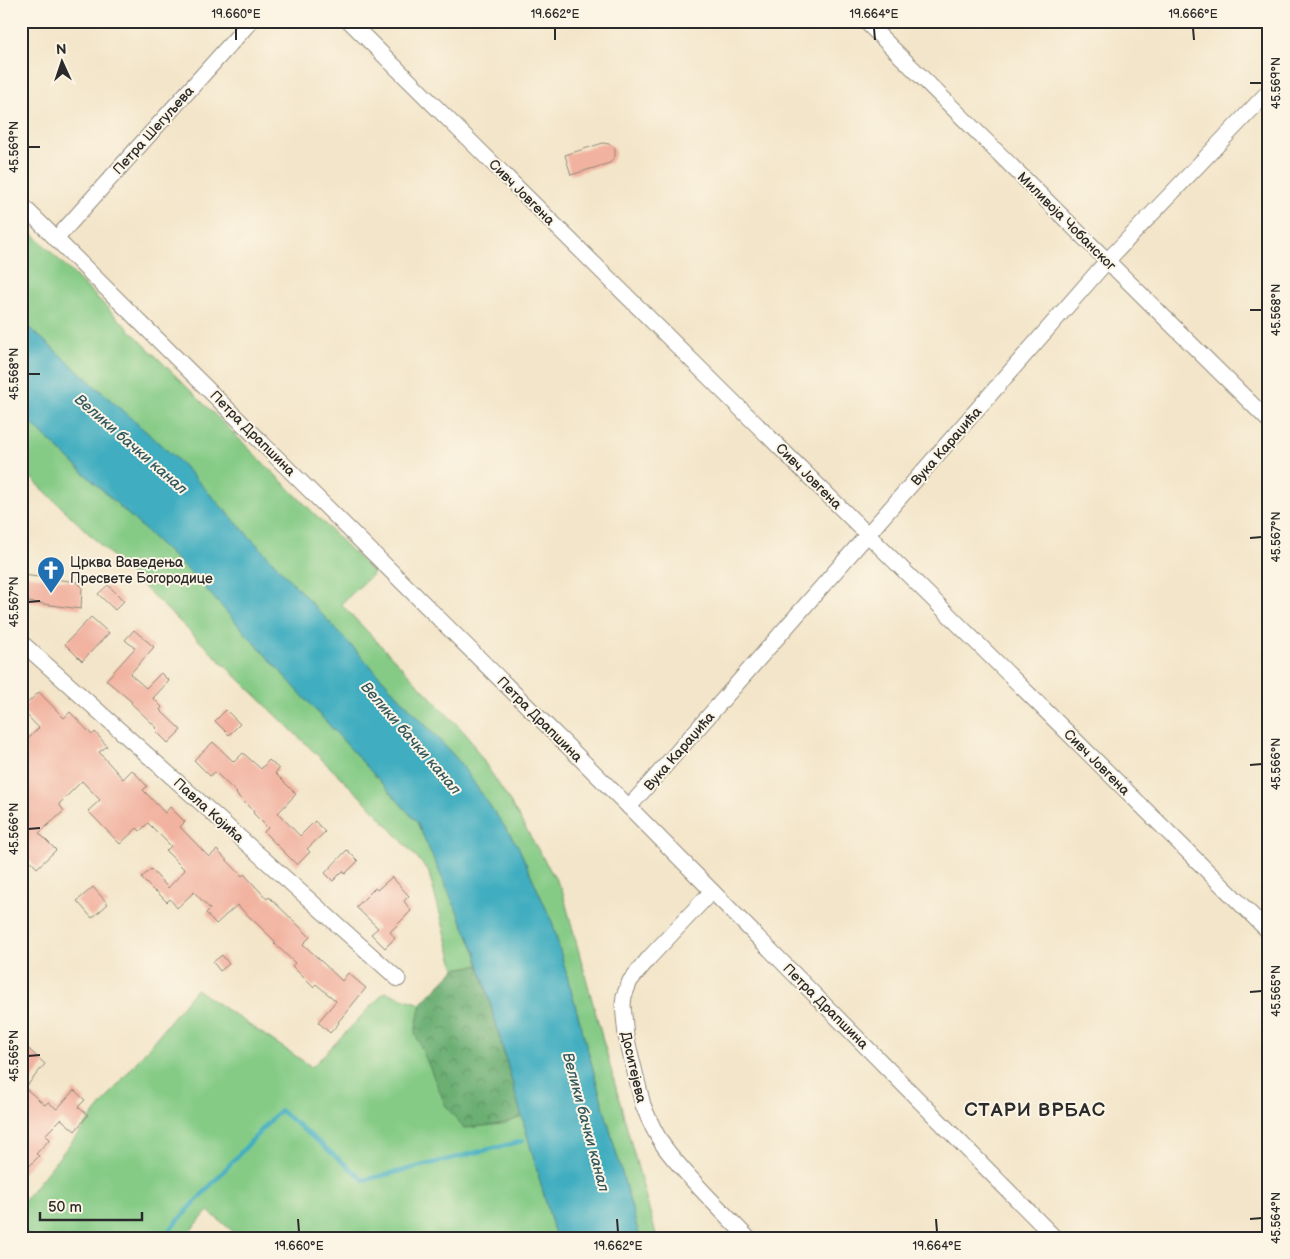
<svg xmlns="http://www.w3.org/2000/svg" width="1290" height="1259" font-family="'Balsamiq Sans',sans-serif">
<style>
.grass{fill:#85cb86;stroke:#587b58}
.forest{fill:url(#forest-crowns);stroke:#4c6d4f}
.water{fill:#41adc0;stroke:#366c76}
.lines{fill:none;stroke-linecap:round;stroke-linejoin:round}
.stream{stroke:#41adc0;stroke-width:4.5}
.building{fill:#f2b2a0}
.minor-casing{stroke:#8f887a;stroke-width:17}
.minor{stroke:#fff;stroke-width:15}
.ticks{fill:none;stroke:#2b2b2b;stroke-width:2}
.labels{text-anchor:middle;stroke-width:4;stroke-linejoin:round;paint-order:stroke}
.street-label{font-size:14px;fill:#2b2b2b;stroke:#fcf5e5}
.poi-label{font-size:14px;fill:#2b2b2b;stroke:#fcf5e5;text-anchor:start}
.water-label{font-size:15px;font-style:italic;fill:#33585f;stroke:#fcf5e5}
.district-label{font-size:19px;font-weight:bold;letter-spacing:1px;fill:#2b2b2b;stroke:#fcf5e5}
.neatline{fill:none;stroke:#2b2b2b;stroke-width:2}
.ticks-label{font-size:12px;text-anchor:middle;fill:#2b2b2b}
</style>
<defs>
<pattern id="forest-crowns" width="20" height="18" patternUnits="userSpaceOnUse" patternTransform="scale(1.25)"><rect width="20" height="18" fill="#6caf73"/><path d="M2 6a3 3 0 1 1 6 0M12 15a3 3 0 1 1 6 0" fill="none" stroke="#598f5f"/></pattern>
</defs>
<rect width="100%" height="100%" fill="#fcf5e5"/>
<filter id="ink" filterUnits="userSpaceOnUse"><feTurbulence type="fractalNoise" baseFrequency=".02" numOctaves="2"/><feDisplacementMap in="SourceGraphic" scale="10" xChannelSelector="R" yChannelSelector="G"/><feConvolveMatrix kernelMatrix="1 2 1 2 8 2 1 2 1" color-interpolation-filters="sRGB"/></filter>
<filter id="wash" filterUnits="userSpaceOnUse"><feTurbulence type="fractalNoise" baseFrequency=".0096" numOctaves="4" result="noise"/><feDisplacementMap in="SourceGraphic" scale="20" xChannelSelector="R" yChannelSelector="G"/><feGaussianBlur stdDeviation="1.12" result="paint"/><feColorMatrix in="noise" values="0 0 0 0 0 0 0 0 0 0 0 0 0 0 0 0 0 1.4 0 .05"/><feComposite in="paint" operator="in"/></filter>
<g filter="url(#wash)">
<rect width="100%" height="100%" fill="#f3e5c9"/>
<g class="grass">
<polygon points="21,222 374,573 341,604 466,734 507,797 562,890 657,1238 640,1238 552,922 518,846 458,760 179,461 21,320"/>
<polygon points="21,414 194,576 417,822 476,953 479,965 455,969 428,870 372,808 21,468"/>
<polygon points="196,989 312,1067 385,992 421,1004 415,1033 502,1124 522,1117 556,1238 241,1238 208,1211 184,1238 21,1238 21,1204"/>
</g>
<polygon class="forest" points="479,965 522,1117 502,1124 464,1128 446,1106 415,1033 421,1004 455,969"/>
<polygon class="water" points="21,320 179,461 458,760 518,846 552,922 640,1238 556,1238 476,953 417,822 194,576 21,414"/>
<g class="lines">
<polyline class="stream" points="162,1238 280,1110 364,1180 523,1141"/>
</g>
<g id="blocks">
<g class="building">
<polygon points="603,143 609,144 615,148 615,156 610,163 571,175 565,155"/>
<polygon points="23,575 77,582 82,587 81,609 21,601"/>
<polygon points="108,585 124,601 115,610 98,594"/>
<polygon points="91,617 109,633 82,661 65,644"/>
<polygon points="134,630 154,647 130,674 146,688 161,673 169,681 153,698 162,707 160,710 181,730 168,743 155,730 157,728 131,703 132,702 106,680 135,648 125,640"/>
<polygon points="39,692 64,718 70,712 92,735 95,732 107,746 99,752 123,779 132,770 147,786 143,790 165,813 170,807 185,822 180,827 209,857 217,850 242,876 244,874 267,899 269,897 295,922 310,937 303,944 342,981 348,973 366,988 338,1022 339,1023 330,1033 318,1022 336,1001 316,984 313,987 292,966 295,963 274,943 276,942 237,905 216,924 206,913 210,909 194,892 177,908 170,899 167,902 156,891 155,892 141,878 151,869 168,888 185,870 166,851 171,846 148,823 140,831 137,828 120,844 88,811 100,800 82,781 59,804 64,811 39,833 56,850 37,868 21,851 21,745 39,728 21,709"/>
<polygon points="226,710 240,724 229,735 215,721"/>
<polygon points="213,742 234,762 243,753 261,769 269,760 279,769 275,773 296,794 278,813 300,836 315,821 325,832 307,849 310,852 297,865 264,832 268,828 253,813 254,812 236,794 237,793 215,772 210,776 194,760"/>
<polygon points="347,850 358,861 345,874 343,871 333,881 325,873"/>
<polygon points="392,877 409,896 404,901 411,911 390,932 395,938 385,948 371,934 378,928 356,907 375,888 377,890"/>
<polygon points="93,887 108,904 92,918 77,901"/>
<polygon points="222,955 229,964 220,971 213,962"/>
<polygon points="21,1042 45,1064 25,1088 45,1105 48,1102 57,1109 74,1090 85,1100 78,1107 88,1115 75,1131 61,1119 45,1135 50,1139 36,1154 39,1156 21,1175"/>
</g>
</g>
</g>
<g filter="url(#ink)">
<use href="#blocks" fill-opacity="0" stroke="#8f887a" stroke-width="1"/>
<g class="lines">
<g class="minor-casing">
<g id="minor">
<polyline points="349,21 1269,932"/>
<polyline points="865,21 1269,421"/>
<polyline points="21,204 629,807 1055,1238"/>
<polyline points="56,239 251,21"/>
<polyline points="21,642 398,979"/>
<polyline points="629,807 1107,261 1269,91"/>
<path d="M712,891l-63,67 -19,23 -6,15 -1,9 3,31 17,69c6,15 16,36 26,48 24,30 52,57 79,85"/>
<polyline points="21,1234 25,1238"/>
</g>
</g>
<use href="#minor" class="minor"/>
</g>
</g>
<path class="ticks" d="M236,28v12M555,28v12M874,28l1,12M1193,28l1,12M1250,83h12M28,147h12M1250,310h12M28,374h12M1250,538l12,-1M28,602l12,-1M1250,765l12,-1M28,829l12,-1M1250,992l12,-1M28,1056l12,-1M298,1219l1,13M617,1219l1,13M936,1219l1,13M1250,1219l12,-1"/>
<defs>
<g id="church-pin" transform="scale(1.4375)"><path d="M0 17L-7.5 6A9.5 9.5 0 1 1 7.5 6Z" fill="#1f6fb2" stroke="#fcf5e5"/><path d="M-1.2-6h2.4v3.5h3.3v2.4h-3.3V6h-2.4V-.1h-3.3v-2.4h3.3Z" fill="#fff"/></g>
</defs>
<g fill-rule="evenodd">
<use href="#church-pin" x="51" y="570"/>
</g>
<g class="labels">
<g class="street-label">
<text transform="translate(153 130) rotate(-48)" y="5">Петра Шегуљева</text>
<text transform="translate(522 192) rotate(45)" y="5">Сивч Јовгена</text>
<text transform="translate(1067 221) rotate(45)" y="5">Миливоја Чобанског</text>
<text transform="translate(253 433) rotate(45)" y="5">Петра Драпшина</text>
<text transform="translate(946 446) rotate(-49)" y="5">Вука Караџића</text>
<text transform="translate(809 476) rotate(45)" y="5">Сивч Јовгена</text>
<text transform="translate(540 719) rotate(45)" y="5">Петра Драпшина</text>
<text transform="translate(679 751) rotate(-49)" y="5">Вука Караџића</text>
<text transform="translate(1097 762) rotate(45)" y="5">Сивч Јовгена</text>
<text transform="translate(209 810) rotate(42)" y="5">Павла Којића</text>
<text transform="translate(826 1006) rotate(45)" y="5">Петра Драпшина</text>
<text transform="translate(634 1067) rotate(77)" y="5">Доситејева</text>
</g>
<g class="poi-label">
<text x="70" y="567">Црква Ваведења<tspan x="70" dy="16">Пресвете Богородице</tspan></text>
</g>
<g class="water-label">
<text transform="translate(131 444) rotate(41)" y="5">Велики бачки канал</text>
<text transform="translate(411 738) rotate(49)" y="5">Велики бачки канал</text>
<text transform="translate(586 1122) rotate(75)" y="5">Велики бачки канал</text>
</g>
<g class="district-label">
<text x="1035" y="1116">СТАРИ ВРБАС</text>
</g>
</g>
<rect width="1290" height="1259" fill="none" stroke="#fcf5e5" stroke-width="55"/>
<g transform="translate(62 62) rotate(357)" stroke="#fcf5e5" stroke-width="4" paint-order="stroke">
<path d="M0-4L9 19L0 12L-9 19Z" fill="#2b2b2b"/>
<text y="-8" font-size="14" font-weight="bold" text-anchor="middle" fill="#2b2b2b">N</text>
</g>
<path d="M40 1212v8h102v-8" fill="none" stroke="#2b2b2b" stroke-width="2.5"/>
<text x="48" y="1212" font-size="15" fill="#2b2b2b" stroke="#fcf5e5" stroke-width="4" paint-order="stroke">50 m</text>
<rect x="28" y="28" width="1234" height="1204" class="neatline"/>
<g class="ticks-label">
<text x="236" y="18">19.660°E</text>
<text x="555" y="18">19.662°E</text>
<text x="874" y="18">19.664°E</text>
<text x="1193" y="18">19.666°E</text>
<text transform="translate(1276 83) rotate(-90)" y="4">45.569°N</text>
<text transform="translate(14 147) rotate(-90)" y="4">45.569°N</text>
<text transform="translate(1276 310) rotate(-90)" y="4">45.568°N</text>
<text transform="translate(14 374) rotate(-90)" y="4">45.568°N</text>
<text transform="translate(1276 537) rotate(-90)" y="4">45.567°N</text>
<text transform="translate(14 602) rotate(-90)" y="4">45.567°N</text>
<text transform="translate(1276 764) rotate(-90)" y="4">45.566°N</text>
<text transform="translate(14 829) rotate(-90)" y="4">45.566°N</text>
<text transform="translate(1276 991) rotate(-90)" y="4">45.565°N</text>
<text transform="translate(14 1056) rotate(-90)" y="4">45.565°N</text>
<text transform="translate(1276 1218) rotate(-90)" y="4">45.564°N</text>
<text x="299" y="1250">19.660°E</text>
<text x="618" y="1250">19.662°E</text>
<text x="937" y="1250">19.664°E</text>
</g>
</svg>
